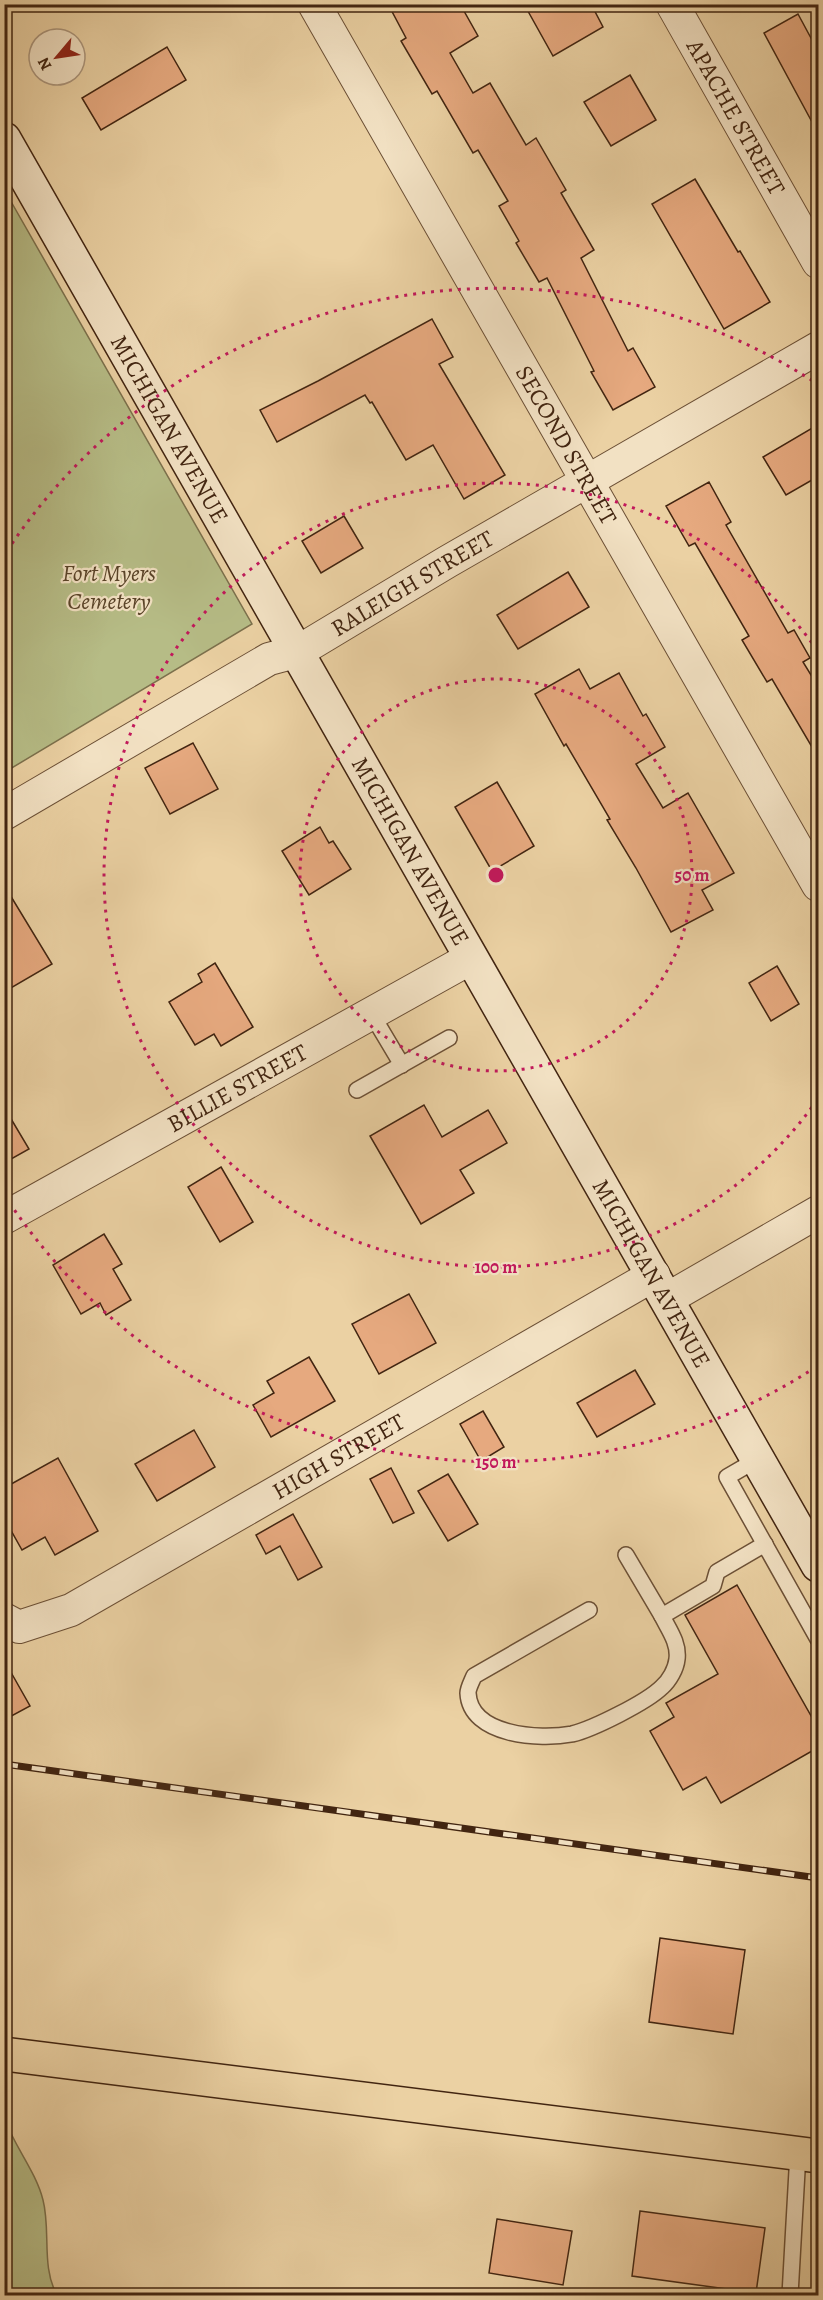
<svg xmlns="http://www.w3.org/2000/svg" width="823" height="2300" font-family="Alegreya,serif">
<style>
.green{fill:#b6bc86;stroke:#7c704c;stroke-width:1.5}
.building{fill:#e6a97f;stroke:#422511;stroke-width:1.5}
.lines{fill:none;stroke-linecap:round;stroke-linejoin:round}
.lane-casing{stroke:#6c5036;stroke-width:18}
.street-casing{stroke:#6c5036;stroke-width:34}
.secondary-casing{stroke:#422511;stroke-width:36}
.primary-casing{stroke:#422511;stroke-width:36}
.lane{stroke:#f2e1c3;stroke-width:15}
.street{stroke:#f2e1c3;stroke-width:32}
.secondary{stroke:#f2e1c3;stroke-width:33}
.primary{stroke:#ebd1a3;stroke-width:33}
.rail-casing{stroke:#422511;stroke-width:7}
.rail{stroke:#f2e1c3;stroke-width:4.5;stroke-dasharray:14;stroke-linecap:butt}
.ring{fill:none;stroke:#c2185b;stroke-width:3;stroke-dasharray:3 6}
.labels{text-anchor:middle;stroke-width:4.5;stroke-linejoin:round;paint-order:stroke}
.street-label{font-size:24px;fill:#422511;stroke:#f2e1c3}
.park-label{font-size:24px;font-style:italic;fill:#594328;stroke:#f2e1c3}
.centre{fill:#c2185b;stroke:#f2e1c3;stroke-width:3}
.ring-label{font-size:18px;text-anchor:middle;font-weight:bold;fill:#c2185b;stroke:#f2e1c3;stroke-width:4.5;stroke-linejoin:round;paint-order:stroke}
</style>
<rect width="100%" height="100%" fill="#ebd1a3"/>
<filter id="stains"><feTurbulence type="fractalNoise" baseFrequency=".00333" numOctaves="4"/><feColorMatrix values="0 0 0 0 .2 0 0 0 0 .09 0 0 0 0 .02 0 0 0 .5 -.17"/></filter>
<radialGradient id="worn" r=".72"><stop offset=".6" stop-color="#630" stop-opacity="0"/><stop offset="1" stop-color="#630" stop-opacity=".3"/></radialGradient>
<g class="green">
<polygon points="5,191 252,624 5,772 4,772"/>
<path d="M5,2120c10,27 31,52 38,80 8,31 -2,67 14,95h-52z"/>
</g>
<g class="building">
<polygon points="388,4 460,4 478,36 450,53 473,93 490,83 526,145 536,138 566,190 561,193 594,250 581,258 628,351 633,348 655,387 613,410 591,372 594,371 547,278 539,282 516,243 519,241 499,206 508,201 478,150 473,153 437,91 432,94 401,41 406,38"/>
<polygon points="524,4 591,4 603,27 553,56"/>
<polygon points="798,14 819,53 819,135 764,33"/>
<polygon points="167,47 186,80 101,130 82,98"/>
<polygon points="630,75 656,120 611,146 584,102"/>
<polygon points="695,179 738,252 740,251 770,302 724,329 652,204"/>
<polygon points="432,319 453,357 439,364 505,475 464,499 433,445 406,460 372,402 370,403 365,395 277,442 260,410 318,381"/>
<polygon points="819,424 819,476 786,495 763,457"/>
<polygon points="709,482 731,522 726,525 788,633 794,630 810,658 803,662 819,688 819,759 772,679 767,682 742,640 749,636 695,543 689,546 666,506"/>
<polygon points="344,516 363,548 321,573 302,541"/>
<polygon points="568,572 589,607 518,649 497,615"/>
<polygon points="579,669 590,689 619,673 643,716 646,714 665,747 636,764 663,808 688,793 734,873 702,890 713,910 671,932 636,868 607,820 610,819 566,744 564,746 535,694"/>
<polygon points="193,743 218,789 170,814 145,768"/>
<polygon points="497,782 534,846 492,871 455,807"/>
<polygon points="320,827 329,843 333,841 351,869 309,895 282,851"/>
<polygon points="4,885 52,964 4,992"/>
<polygon points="215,963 253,1027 221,1046 214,1034 195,1045 169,1002 202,982 198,974"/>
<polygon points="777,966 799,1004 771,1021 749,983"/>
<polygon points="424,1105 442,1137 488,1110 507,1143 460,1170 474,1193 421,1224 370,1136"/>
<polygon points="4,1107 29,1149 4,1163"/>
<polygon points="221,1167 253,1222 220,1242 188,1187"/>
<polygon points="104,1234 122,1264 113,1269 131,1300 106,1315 100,1303 81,1314 53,1265"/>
<polygon points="409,1294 436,1343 379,1374 352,1324"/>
<polygon points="309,1357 335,1401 271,1437 253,1405 274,1393 267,1381"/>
<polygon points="635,1370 655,1404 597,1437 577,1403"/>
<polygon points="483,1411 504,1447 481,1461 460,1424"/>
<polygon points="194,1430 215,1467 157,1501 135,1464"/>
<polygon points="58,1458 98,1531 55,1555 45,1537 22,1550 4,1518 4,1488"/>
<polygon points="391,1468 414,1513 393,1523 370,1479"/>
<polygon points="448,1474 478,1524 448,1541 418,1491"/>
<polygon points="293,1514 322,1567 298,1580 280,1546 266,1554 256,1535"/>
<polygon points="737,1585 819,1730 819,1747 721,1803 706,1777 683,1790 650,1731 674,1717 666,1703 718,1674 685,1615"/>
<polygon points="4,1660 30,1706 4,1720"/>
<polygon points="660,1938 745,1950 733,2034 649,2022"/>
<polygon points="640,2211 765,2228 756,2293 632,2276"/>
<polygon points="497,2219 572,2231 563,2285 489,2273"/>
</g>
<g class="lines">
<g class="lane-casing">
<g id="lane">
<polyline points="371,1013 402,1065"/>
<polyline points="357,1090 449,1038"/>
<polyline points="758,1459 727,1477 818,1639"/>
<polyline points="626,1555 662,1616"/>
<path d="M589,1610l-115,66c-2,5 -6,12 -6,17 2,43 72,47 104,41 21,-5 75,-32 90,-47 7,-6 14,-18 15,-28 2,-16 -8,-29 -15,-43l51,-30 4,-14 48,-28"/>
<polyline points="792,2296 790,2295 798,2153"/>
</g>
</g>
<g class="street-casing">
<g id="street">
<path id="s1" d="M314,4l504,881"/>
<path id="s2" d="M672,4l146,258"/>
<path id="s3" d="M4,814l265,-155 30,-8 148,-89 371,-214"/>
<path id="s4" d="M4,1218l467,-260"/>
<polyline points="667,1299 818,1212"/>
<path id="s5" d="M4,1619l15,8 52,-17 583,-335"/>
</g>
</g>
<g class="secondary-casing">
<g id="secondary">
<path id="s6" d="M4,139l814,1426"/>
</g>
</g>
<g class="primary-casing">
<polyline id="primary" points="4,2054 818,2156"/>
</g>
<use href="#lane" class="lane"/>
<use href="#street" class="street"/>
<use href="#secondary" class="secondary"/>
<use href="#primary" class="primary"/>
<g class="rail-casing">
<polyline id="rail" points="4,1764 818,1878"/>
</g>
<use href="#rail" class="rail"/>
</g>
<g class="ring">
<circle cx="496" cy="875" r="196"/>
<path d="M817 1100A392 392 0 1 1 817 650"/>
<path d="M816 1367A587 587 0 0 1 7 1199M7 551A587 587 0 0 1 816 383"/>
</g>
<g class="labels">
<g class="street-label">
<text dy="8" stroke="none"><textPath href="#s2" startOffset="130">APACHE STREET</textPath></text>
<text dy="8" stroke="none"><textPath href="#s6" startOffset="334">MICHIGAN AVENUE</textPath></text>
<text dy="8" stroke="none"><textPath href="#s1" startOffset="508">SECOND STREET</textPath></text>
<text dy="8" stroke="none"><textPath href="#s3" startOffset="470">RALEIGH STREET</textPath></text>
<text dy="8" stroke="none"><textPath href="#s6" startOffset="820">MICHIGAN AVENUE</textPath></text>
<text dy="8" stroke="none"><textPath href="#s4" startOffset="267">BILLIE STREET</textPath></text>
<text dy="8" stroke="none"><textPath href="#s6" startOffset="1306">MICHIGAN AVENUE</textPath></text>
<text dy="8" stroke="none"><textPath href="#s5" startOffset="380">HIGH STREET</textPath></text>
</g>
<g class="park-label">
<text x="109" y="581">Fort Myers<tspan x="109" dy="28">Cemetery</tspan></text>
</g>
</g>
<circle cx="496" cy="875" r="9" class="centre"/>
<g class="ring-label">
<text x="692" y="881">50 m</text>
<text x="496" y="1273">100 m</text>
<text x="496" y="1468">150 m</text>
</g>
<rect width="823" height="2300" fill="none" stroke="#ebd1a3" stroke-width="24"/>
<rect x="6" y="6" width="811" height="2288" fill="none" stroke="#422511" stroke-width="3"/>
<rect x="12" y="12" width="799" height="2276" fill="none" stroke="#422511" stroke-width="1.5"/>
<g transform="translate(57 57) rotate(241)"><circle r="28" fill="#f2e1c3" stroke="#ac967c" stroke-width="1.5"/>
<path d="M0-4.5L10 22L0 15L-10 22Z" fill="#8f2418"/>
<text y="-9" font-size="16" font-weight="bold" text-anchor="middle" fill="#422511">N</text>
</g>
<rect width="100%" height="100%" filter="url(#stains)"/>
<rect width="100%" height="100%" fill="url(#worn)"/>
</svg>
